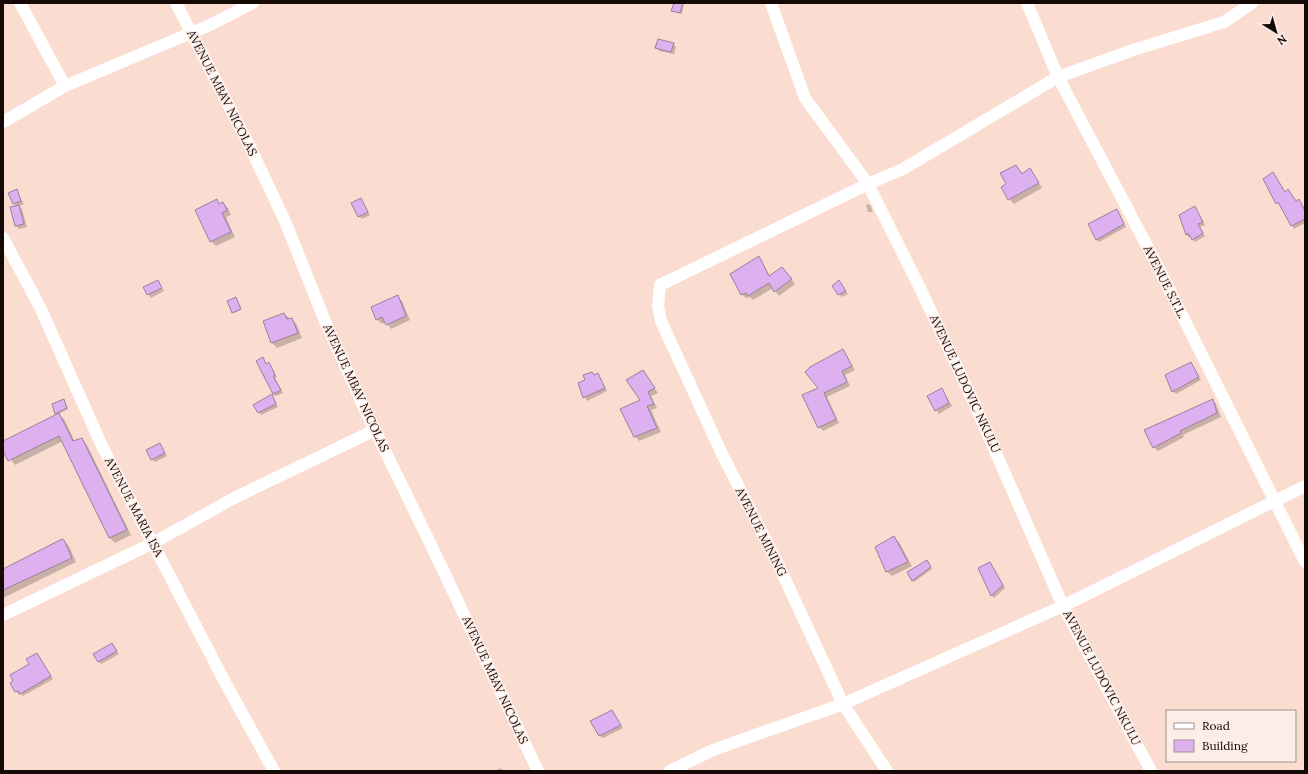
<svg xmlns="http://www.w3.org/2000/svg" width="1308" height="774" font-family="Lora,serif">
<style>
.shadow{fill:#0003}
.building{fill:#deb0f0;stroke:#96829d}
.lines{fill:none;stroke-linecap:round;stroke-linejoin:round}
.street{stroke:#fff;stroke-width:12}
.labels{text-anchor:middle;stroke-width:3;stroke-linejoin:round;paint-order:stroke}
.street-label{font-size:12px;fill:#150905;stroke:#fcede7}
</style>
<rect width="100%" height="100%" fill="#fbdcd1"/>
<g class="shadow">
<polygon points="675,3 684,3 682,14 674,11"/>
<polygon points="673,44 676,47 674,54 659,51 656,48"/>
<polygon points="1016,166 1023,174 1030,169 1042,188 1014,204 1009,199"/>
<polygon points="1273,173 1285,193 1288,190 1297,202 1299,201 1302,204 1305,210 1305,223 1294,229 1281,205 1277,203"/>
<polygon points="16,191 24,204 19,206 22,209 27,227 19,229 16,226 17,207 14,203"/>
<polygon points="361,199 370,215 362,219 359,216"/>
<polygon points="216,201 220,204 223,203 228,208 231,215 226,217 235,237 216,246 211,241"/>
<polygon points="866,204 870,205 873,212 868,212"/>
<polygon points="1195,208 1205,225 1200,227 1205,236 1195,242 1191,236 1189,237 1186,235"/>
<polygon points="1117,210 1126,227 1099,242 1096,239"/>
<polygon points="759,257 770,276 782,268 795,284 779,296 773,288 753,300 750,297 746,298 742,294"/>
<polygon points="158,281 164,291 151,298 144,287"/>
<polygon points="839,282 848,294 842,297 839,294"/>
<polygon points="397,296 402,301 410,320 391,329 386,322 382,324 377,319"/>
<polygon points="236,299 241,310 234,313 233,312"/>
<polygon points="284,314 296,323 302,338 277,348 272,343 264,322"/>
<polygon points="842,350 855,370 845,375 850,386 827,397 839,423 823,431 819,427 819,389"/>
<polygon points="263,358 267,364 269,364 271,366 277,377 275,378 283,393 276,396 273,394"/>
<polygon points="1191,363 1201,380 1176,394 1173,391"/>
<polygon points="643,371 658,393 651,396 657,408 651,410 661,432 639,441 635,436 641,400"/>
<polygon points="598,374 607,391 587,401 579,384"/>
<polygon points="942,389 952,406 939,414 928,397"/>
<polygon points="272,396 278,407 261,415 255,405"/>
<polygon points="64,400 68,409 58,414 64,419 75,442 82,439 87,445 131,535 115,543 110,538 63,441 15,465 3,449 3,443 58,414 56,413"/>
<polygon points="1212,400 1216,404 1221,417 1183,435 1184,437 1158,451 1154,447"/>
<polygon points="159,444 167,456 155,462 152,459"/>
<polygon points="894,537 899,542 912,566 892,576 887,572 876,547"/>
<polygon points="64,541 69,546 76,562 3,598 3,568 4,569"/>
<polygon points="928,562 932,569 914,582 908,572"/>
<polygon points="990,563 1005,588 994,598 991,595"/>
<polygon points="112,644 119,654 101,664 98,661"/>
<polygon points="37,654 53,679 23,696 21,694 19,695 11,683 30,664"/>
<polygon points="612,711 623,728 603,738 600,736"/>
<polygon points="501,768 503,771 495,771"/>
</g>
<g class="building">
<polygon points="674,3 683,3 680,13 671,11"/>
<polygon points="658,39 674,43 671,52 655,48"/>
<polygon points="1016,165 1022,174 1030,168 1039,183 1008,200 1001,187 1006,184 1000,173"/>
<polygon points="1273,172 1285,192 1288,189 1296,201 1299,199 1305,211 1305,219 1291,226 1278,202 1276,204 1263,179"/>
<polygon points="17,189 21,201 13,204 8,193"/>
<polygon points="361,198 368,212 358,217 351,203"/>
<polygon points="217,199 219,204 223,202 227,210 222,213 231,232 210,242 195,210"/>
<polygon points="19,205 24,224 15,226 10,207"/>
<polygon points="1195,206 1203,222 1198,224 1203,233 1192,240 1188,233 1186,235 1179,215"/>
<polygon points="1117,209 1124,224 1096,240 1088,224"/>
<polygon points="759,256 769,276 782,267 792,279 774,292 769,283 748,296 746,293 741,295 730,274"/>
<polygon points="158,280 162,288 147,295 143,287"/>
<polygon points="839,280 846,291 838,295 832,286"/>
<polygon points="398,295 406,316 386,325 382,317 376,320 371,307"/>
<polygon points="236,297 241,309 232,313 227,301"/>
<polygon points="284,313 287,319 292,318 298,333 271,343 263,321"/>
<polygon points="843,349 852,366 842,371 847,382 824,393 836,419 818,428 802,395 818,388 805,372 810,367"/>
<polygon points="263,357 266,364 269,362 275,375 273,376 281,390 273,394 256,361"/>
<polygon points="1191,362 1199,377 1172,392 1165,375"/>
<polygon points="643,370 655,388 648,392 654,404 647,406 657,428 634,437 620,409 640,400 626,380"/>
<polygon points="592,372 594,375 598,373 605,388 583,398 578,383 585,380 583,375"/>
<polygon points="942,388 949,403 935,411 927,396"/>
<polygon points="272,394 276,404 258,413 253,405"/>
<polygon points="64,399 67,408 55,414 52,404"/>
<polygon points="1213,399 1217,413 1180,431 1181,433 1153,448 1144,430"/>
<polygon points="59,413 73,441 82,438 127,530 109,538 59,436 8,461 3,451 3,441"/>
<polygon points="160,443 165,453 151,460 146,450"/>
<polygon points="894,536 908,562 886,572 875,547"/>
<polygon points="62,539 64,540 72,558 3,590 3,569"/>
<polygon points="927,560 931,567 912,581 907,572"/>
<polygon points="990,562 1003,585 991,596 978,568"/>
<polygon points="112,643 117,651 98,662 93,654"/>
<polygon points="37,653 51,676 20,694 18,691 15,692 10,683 13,681 10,675 29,664 26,659"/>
<polygon points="612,710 621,725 599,736 590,721"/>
</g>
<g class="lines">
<g class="street">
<polyline points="20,3 65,86"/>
<polyline points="176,3 251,149 285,221 325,321 366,412 432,547 538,771"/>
<polyline points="771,3 805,98 868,184 921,290 974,403 1063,606 1151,771"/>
<polyline points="1027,3 1058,77 1154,259 1305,562"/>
<polyline points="3,122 65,86 210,25 253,3"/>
<polyline points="3,238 40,307 102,446 227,686 274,771"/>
<polyline points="3,615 153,543 236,497 375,430"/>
<polyline points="670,771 713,750 843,704 1063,606 1305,486"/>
<polyline points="887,771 843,704 778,564 722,454 661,321 658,306 660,285 868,184 903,169 1058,77 1133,50 1224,22 1252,3"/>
</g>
</g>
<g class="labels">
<g class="street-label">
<text transform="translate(222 93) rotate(63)" y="4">AVENUE MBAV NICOLAS</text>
<text transform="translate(1165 282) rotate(63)" y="4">AVENUE S.T.L.</text>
<text transform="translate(965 384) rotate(65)" y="4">AVENUE LUDOVIC NKULU</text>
<text transform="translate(356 388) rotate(65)" y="4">AVENUE MBAV NICOLAS</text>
<text transform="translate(134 507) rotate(62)" y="4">AVENUE MARIA ISA</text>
<text transform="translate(761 532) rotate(63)" y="4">AVENUE MINING</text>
<text transform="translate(1102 678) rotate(62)" y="4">AVENUE LUDOVIC NKULU</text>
<text transform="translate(495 680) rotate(65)" y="4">AVENUE MBAV NICOLAS</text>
</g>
</g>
<rect width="1308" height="774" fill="none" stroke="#150905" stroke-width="8"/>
<rect x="1166" y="710" width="130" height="52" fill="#fcede7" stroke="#a0928d"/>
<rect x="1174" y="723" width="20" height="6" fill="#ffffff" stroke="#a0928d"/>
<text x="1202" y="730" font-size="12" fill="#150905">Road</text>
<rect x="1174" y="740" width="20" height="12" fill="#deb0f0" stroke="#a0928d"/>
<text x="1202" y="750" font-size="12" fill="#150905">Building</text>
<g transform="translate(1276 32) rotate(143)" stroke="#fcede7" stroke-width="3" paint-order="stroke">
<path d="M0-3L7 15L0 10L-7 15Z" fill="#150905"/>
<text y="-6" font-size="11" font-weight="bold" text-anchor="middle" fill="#150905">N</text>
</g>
</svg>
